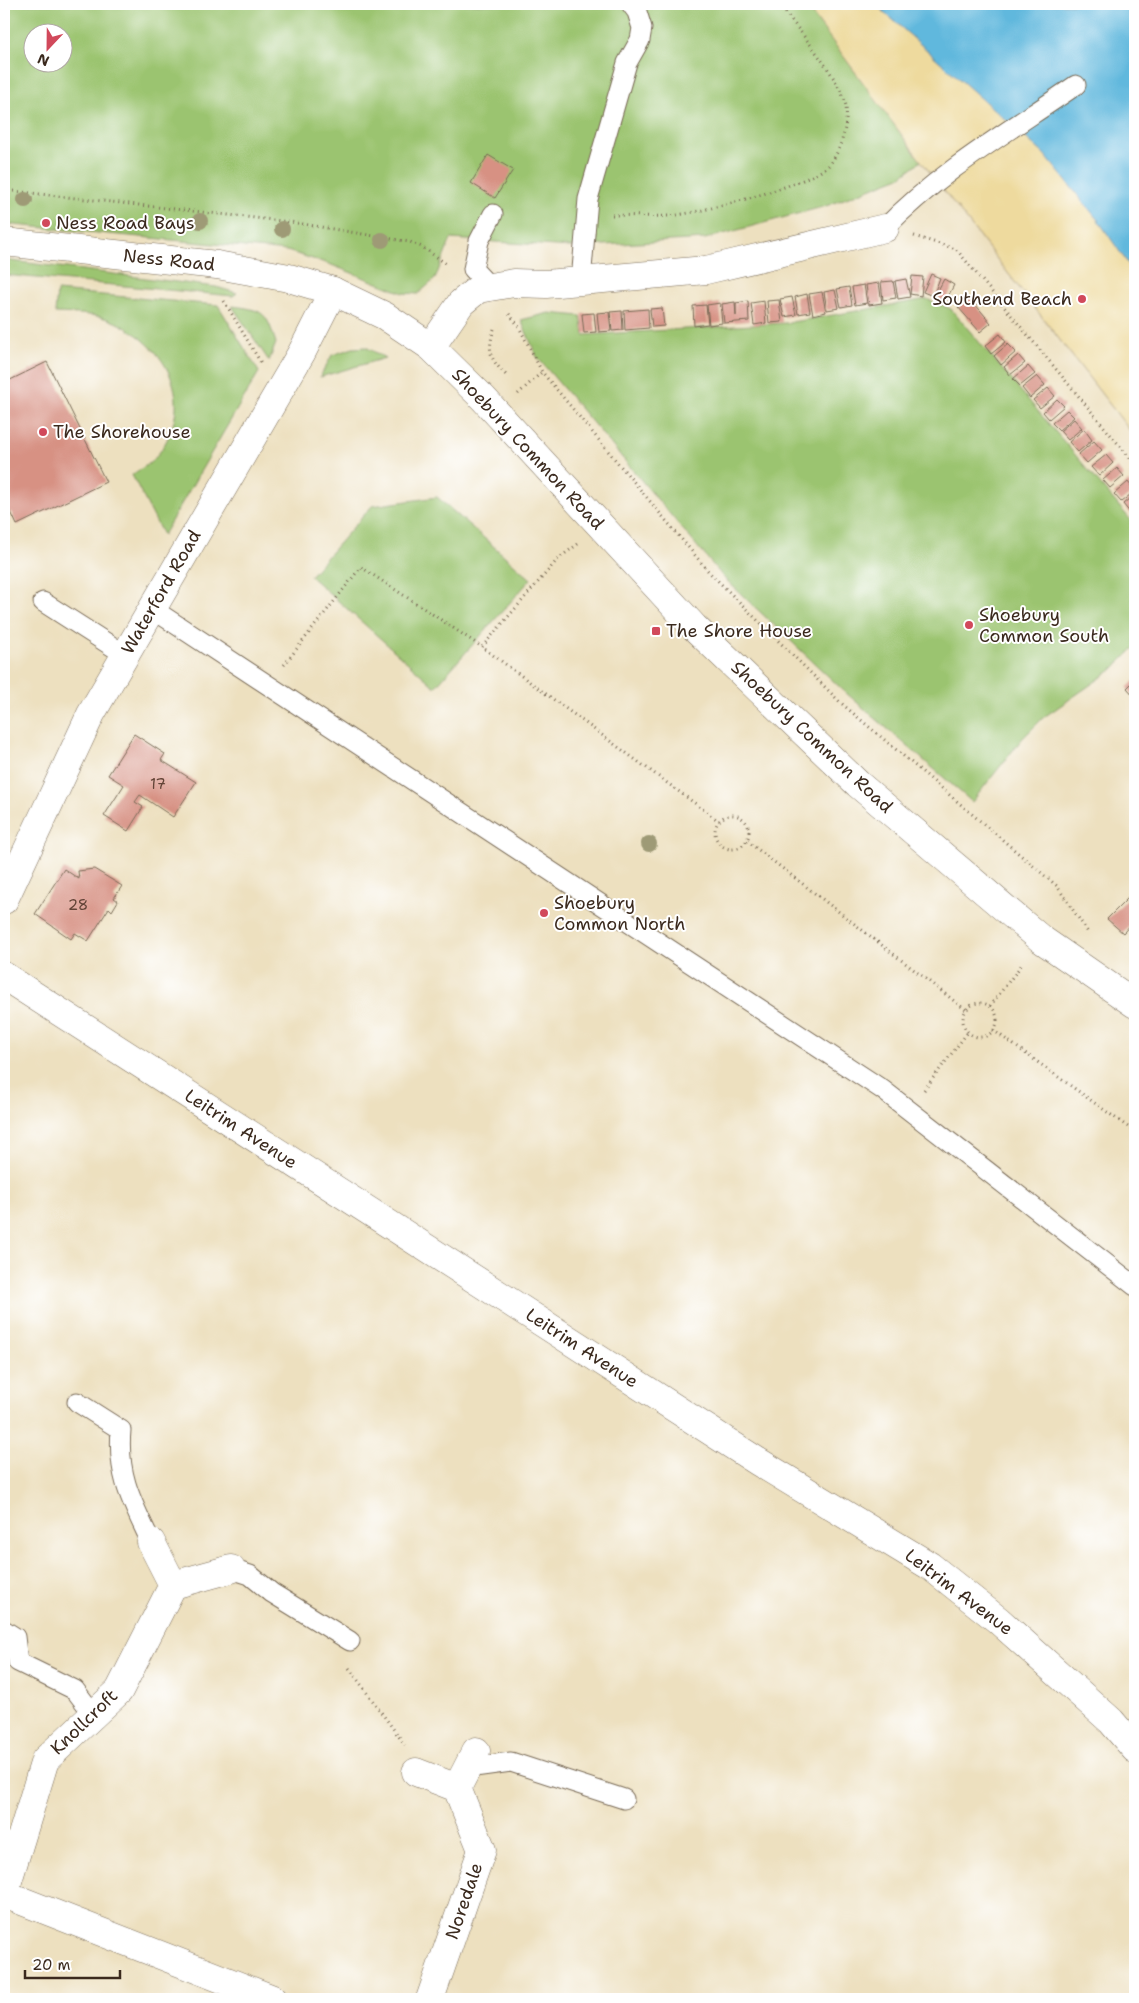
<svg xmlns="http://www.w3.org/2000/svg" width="1139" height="2003" font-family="'Shantell Sans',sans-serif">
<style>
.green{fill:#9bc470;stroke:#6b7747;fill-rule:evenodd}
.sand{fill:#eeda9e;stroke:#94825e}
.water{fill:#60b8dd;stroke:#4e717e}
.building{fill:#d79183}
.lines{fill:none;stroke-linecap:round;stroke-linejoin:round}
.service-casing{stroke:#796a56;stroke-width:21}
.minor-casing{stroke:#796a56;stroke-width:29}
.secondary-casing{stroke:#796a56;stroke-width:29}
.path{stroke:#796a56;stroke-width:3;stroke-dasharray:1 4;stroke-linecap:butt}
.service{stroke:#fff;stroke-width:19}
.minor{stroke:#fff;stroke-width:28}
.secondary{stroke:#fff;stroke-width:28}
.tree{fill:#9e9a76}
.poi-dot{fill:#d1495b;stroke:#fff;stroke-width:2}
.labels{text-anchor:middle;stroke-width:4;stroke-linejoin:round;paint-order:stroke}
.number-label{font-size:15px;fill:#624437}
.poi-label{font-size:18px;fill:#3b2a1e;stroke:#fff;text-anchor:start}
.street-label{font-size:18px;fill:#3b2a1e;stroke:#fff}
</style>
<rect width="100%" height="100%" fill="#fff"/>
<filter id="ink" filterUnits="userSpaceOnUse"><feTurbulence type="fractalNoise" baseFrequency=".02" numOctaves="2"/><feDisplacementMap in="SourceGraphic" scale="10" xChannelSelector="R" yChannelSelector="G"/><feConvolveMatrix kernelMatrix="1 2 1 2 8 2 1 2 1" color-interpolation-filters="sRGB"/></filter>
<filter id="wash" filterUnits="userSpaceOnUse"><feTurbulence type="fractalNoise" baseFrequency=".0096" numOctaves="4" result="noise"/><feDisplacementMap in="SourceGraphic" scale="20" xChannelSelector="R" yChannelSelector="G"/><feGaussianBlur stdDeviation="1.12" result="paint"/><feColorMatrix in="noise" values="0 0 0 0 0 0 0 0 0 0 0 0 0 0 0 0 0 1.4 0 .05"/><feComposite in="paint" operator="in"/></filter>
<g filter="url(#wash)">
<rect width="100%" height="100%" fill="#ede0bf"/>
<g class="green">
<path d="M4,4h801l116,157 -21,16 -74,29 -121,33 -135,8 -119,-8 -16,40 -17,15 -15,-1 -74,-29 -42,-13 -283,-27zM32,32h30v30h-30z"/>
<polygon points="4,260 216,287 237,293 233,296 4,275"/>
<path d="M57,291l161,14 41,67 -96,163 -31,-60c6,-5 13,-8 19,-13 8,-7 15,-19 19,-29 20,-47 -12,-91 -55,-111 -19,-9 -40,-8 -60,-9z"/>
<polygon points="927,299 951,309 1135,525 1135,647 1112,670 1044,717 1022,739 972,802 845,692 724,578 537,357 521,320 549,313 581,316 584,335 786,323"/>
<path d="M232,306c33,4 34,6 44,37l-7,18z"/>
<polygon points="366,347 385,358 320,377 332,355 353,348"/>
<polygon points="437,497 531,579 435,687 310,576 372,506"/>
</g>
<polygon class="sand" points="805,4 1135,4 1135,437 921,161"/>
<polygon class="water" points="875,4 1135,4 1135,274 1098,220 1044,154"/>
<g id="blocks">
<g class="building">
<polygon points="488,155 513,170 495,198 471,183"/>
<polygon points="931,274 940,278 933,296 923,292"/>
<polygon points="912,276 923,277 921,296 910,294"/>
<polygon points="906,279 910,297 898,299 895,281"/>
<polygon points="944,279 954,285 945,302 935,296"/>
<polygon points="893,281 896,298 883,300 881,282"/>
<polygon points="879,283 882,303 869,305 866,285"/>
<polygon points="864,285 867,303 855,305 852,287"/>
<polygon points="849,287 852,305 841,307 837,289"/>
<polygon points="835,290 839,308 827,310 824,292"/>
<polygon points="822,292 826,312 813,315 809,294"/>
<polygon points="807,294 810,312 798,314 795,297"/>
<polygon points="792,297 796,315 784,317 780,299"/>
<polygon points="969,297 991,323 980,332 958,307"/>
<polygon points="779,300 782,322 769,323 767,301"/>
<polygon points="748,301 749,321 724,323 722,304 735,302 736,316 736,303"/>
<polygon points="764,301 766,323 754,325 751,303"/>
<polygon points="720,303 722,323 709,325 707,305"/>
<polygon points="706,305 708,324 694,326 693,306"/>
<polygon points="662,308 664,326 652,327 650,309"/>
<polygon points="648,309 649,328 625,330 624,311"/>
<polygon points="622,311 623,330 612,331 610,312"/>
<polygon points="609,312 611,331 599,332 597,313"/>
<polygon points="594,313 596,332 584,333 582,314"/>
<polygon points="1000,334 1006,342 991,354 985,346"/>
<polygon points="1008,344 1016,352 1001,365 994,356"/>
<polygon points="1018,355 1025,363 1010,375 1004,367"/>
<polygon points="47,362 106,482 17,525 11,512 4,516 4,383"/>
<polygon points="1028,366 1035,374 1020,386 1013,379"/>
<polygon points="1037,376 1045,385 1030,398 1022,388"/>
<polygon points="1048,388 1055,396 1040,408 1033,400"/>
<polygon points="1057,399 1064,406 1049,419 1043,412"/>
<polygon points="1067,410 1074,417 1059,430 1052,423"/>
<polygon points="1074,419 1082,428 1068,440 1060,431"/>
<polygon points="1084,429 1092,440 1078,452 1069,442"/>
<polygon points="1094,441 1102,450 1087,463 1079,454"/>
<polygon points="1106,455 1113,463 1099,476 1091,467"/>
<polygon points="1117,468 1124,476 1110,488 1103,480"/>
<polygon points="1128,482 1135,491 1121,502 1114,494"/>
<polygon points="1135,494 1135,511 1131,514 1123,504"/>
<polygon points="1135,680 1135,697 1127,688"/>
<polygon points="134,734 165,754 161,760 196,782 173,817 140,795 135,802 143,807 128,831 104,816 124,785 108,775"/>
<polygon points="64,869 79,879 78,871 94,869 122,886 114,898 118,901 112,911 109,908 88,941 75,933 71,939 35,914"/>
<polygon points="1131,895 1135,899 1135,920 1123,933 1107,919"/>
</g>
</g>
</g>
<g filter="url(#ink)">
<use href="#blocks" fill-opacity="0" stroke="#796a56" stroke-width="1"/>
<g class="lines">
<g class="service-casing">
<g id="service">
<path d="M885,228c55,-57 126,-98 191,-143"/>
<polyline points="581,281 588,199 627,63 640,40 642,28 637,12 631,4"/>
<polyline points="489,286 473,269 479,241 493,214"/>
<polyline points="43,602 124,654"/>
<polyline points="151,608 883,1090 1135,1286"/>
<path d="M77,1402l44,28c-4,46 11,72 30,112"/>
<polyline points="231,1569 250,1575 272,1593 350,1641"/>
<polyline points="4,1630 15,1637 18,1662 75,1690 94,1715"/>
<polyline points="467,1768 511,1762 624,1799"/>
</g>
</g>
<g class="minor-casing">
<g id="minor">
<polyline points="431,347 461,303 478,289 514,283 546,284 706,270 885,228"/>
<polyline points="4,900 91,714 302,352 333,291"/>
<polyline points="4,976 757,1461 930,1566 998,1620 1111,1721 1135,1749"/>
<polyline points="151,1542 173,1585"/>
<polyline points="173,1585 119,1691 45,1760 4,1894 273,1999"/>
<polyline points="173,1585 231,1569"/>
<polyline points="416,1772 457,1788 482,1850 430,1999"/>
<polyline points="457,1788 476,1751"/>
</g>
</g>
<g class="secondary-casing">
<polyline id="secondary" points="4,242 217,265 289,278 333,291 385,316 431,347 483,398 694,627 858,784 1041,939 1135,1004"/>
</g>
<g class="path">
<polyline points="4,190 291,222 410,242 422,247 448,265"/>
<path d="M612,215c21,0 44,3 65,0 29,-4 131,-30 151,-49 13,-13 22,-47 17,-64 -7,-26 -49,-75 -66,-98"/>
<polyline points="914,236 956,249 1135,464"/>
<polyline points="224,301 261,363"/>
<polyline points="509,314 518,325 542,372 709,572 841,703 1057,886 1089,934"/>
<path d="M494,329c-7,23 -4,30 12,46"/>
<polyline points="518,394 542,372"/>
<polyline points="578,544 559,558 482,647 719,821"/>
<polyline points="284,665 361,567 482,647"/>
<circle cx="732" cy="832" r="17"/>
<polyline points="747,841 966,1010"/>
<circle cx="980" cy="1020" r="17"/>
<polyline points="990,1006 1023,963"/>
<polyline points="993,1030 1135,1132"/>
<polyline points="924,1090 968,1032"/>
<polyline points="349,1668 405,1745"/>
</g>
<use href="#service" class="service"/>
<use href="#minor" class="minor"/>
<use href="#secondary" class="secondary"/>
</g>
<g class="tree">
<circle cx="25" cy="200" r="8"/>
<circle cx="200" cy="221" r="8"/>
<circle cx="282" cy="229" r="8"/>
<circle cx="382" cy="240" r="8"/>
<circle cx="649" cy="844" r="8"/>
</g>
</g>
<g class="poi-dot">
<circle cx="46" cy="223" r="5"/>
<circle cx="1082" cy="299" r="5"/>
<circle cx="43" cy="432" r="5"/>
<circle cx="969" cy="625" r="5"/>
<rect x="651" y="626" width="10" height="10" rx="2.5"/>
<circle cx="544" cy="913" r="5"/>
</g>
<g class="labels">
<g class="number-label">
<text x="158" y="789">17</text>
<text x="78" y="910">28</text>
</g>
<g class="poi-label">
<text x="56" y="229">Ness Road Bays</text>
<text x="1072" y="305" text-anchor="end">Southend Beach</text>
<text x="53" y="438">The Shorehouse</text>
<text x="979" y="621">Shoebury<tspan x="979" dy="21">Common South</tspan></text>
<text x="666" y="637">The Shore House</text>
<text x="554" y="909">Shoebury<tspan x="554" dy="21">Common North</tspan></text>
</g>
<g class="street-label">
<text transform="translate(169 260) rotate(6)" y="6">Ness Road</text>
<text transform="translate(528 449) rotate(47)" y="6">Shoebury Common Road</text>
<text transform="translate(161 592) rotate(-60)" y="6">Waterford Road</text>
<text transform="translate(812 737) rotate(43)" y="6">Shoebury Common Road</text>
<text transform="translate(241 1129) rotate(33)" y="6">Leitrim Avenue</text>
<text transform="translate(582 1348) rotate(33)" y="6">Leitrim Avenue</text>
<text transform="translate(959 1592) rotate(37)" y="6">Leitrim Avenue</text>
<text transform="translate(84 1722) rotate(-44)" y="6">Knollcroft</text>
<text transform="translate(464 1901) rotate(-71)" y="6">Noredale</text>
</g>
</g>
<rect width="1139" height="2003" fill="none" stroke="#fff" stroke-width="20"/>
<g transform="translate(48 48) rotate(202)"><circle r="24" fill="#ffffff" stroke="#b1aaa5"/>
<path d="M0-4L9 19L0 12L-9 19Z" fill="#d1495b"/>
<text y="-8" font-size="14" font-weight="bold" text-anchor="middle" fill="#3b2a1e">N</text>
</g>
<path d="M25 1970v8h95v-8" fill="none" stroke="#3b2a1e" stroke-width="2.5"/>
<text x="32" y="1970" font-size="15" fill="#3b2a1e" stroke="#ffffff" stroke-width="4" paint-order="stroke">20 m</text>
</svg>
